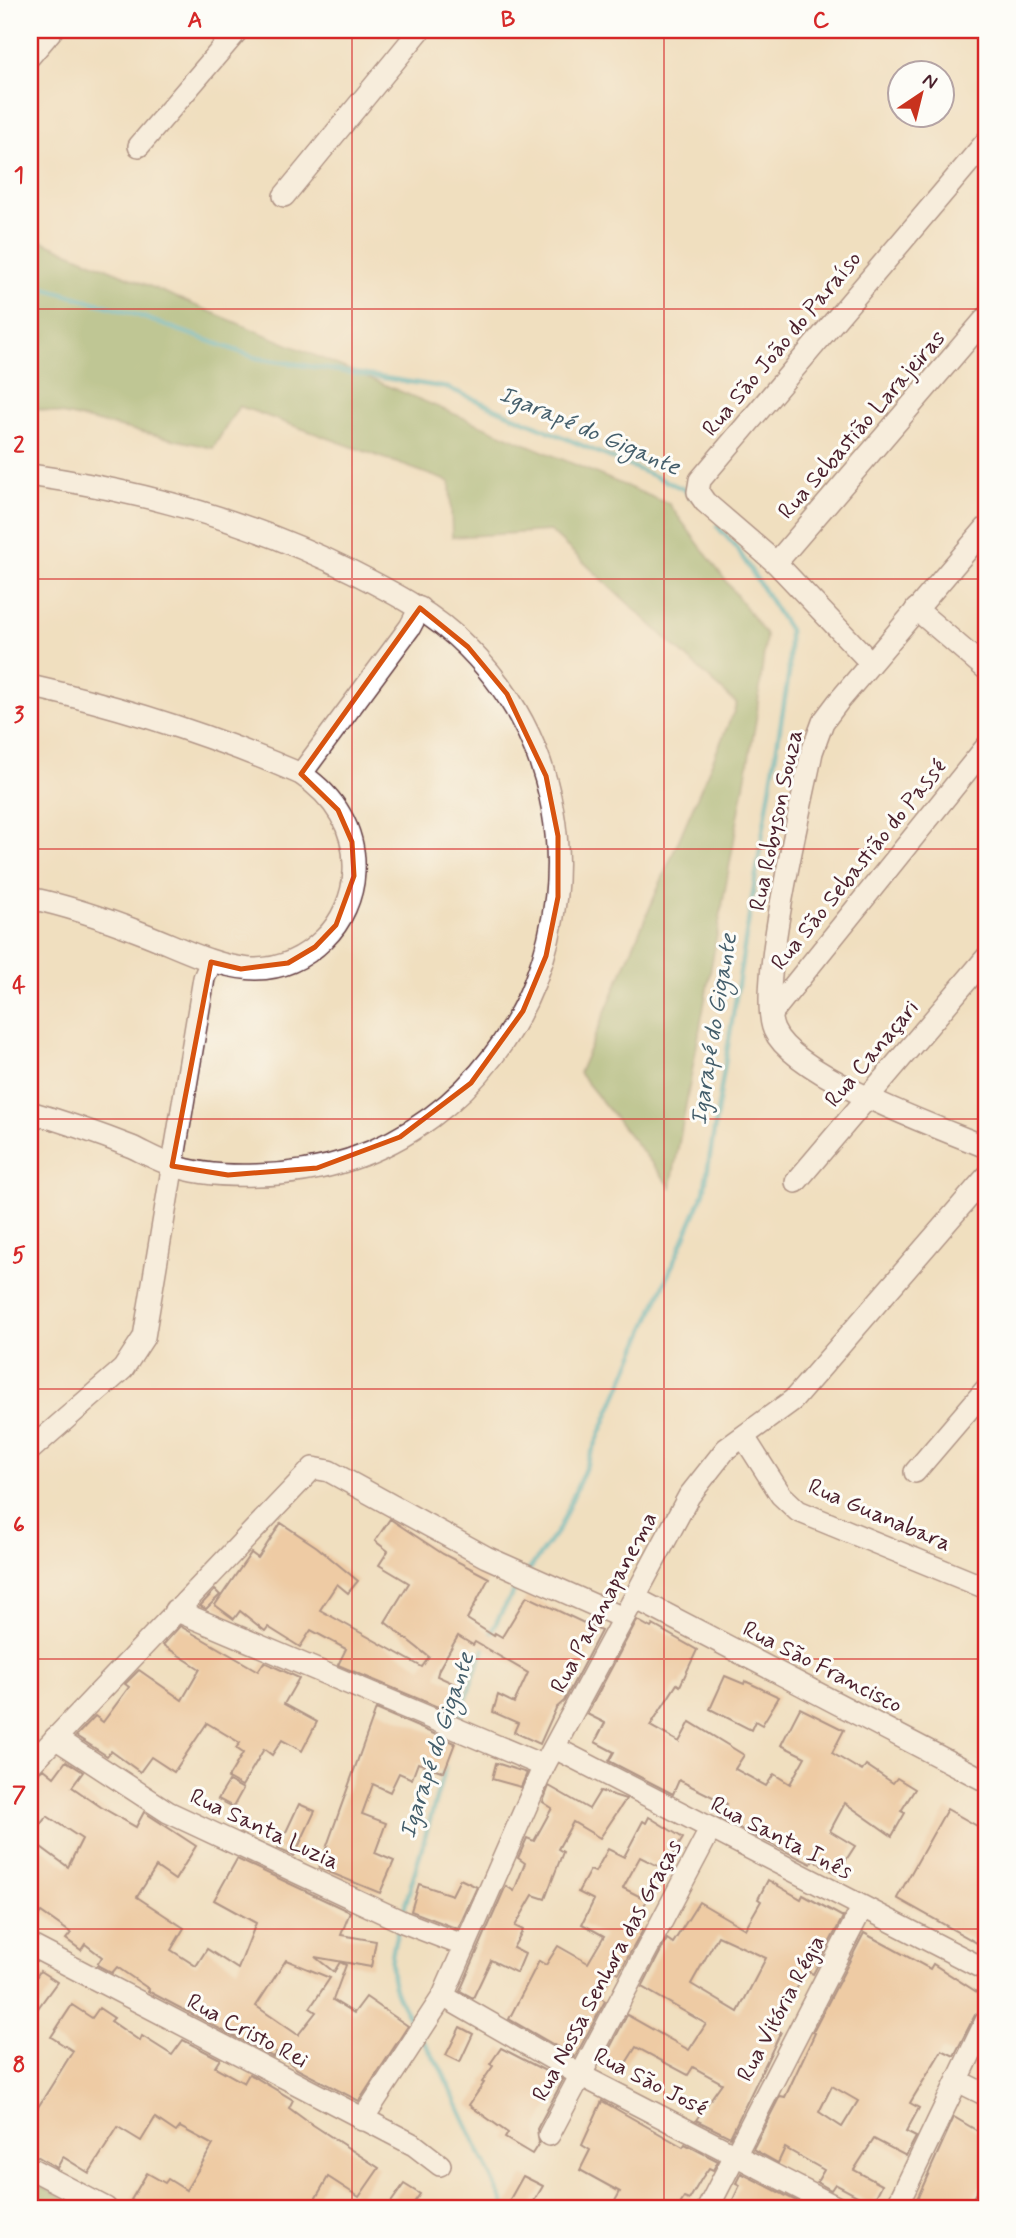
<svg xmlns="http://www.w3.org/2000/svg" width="1016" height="2238" font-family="Mynerve,sans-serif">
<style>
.forest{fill:#84a95e;stroke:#676444;stroke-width:2}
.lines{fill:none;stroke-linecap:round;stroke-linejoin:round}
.stream{stroke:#3cabba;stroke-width:5}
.building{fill:#eab483;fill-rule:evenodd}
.minor-casing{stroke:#633c41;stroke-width:24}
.minor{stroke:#fff;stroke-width:21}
.marked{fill:none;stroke:#d8530f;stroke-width:5;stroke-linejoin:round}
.grid{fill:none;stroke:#d62828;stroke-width:2;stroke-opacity:0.55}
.labels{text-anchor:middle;stroke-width:6;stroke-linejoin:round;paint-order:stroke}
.street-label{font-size:23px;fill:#4a1f2b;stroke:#fdfcf7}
.water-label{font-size:24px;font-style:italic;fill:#445e6b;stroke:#fdfcf7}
.neatline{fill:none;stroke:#d62828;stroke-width:2.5}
.grid-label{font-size:23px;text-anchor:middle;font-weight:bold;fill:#d62828}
</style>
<rect width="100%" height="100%" fill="#fdfcf7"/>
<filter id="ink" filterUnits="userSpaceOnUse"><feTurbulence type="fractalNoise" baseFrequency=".0143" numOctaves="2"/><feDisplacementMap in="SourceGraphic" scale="14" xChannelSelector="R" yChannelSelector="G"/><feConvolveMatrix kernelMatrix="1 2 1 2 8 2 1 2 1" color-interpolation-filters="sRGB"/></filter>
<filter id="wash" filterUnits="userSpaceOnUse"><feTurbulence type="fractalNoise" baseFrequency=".00686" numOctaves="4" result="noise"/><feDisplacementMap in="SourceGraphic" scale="28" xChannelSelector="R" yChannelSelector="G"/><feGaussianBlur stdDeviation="1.57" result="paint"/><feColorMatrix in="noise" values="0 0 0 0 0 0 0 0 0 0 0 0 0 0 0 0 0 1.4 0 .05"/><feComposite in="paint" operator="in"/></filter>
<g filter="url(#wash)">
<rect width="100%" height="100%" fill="#f0dfbf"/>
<g class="forest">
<polygon points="30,236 669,504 766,635 756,720 671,1187 579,1073 737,704 550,531 452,537 450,482 239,406 213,448 30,407"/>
<polygon points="30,2180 83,2208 30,2208"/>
</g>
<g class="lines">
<g class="stream">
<polyline points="30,284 128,312 257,358 448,388 684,489 692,498"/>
<polyline points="529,1570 559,1529 704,1192 789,673 789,630 736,547 717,526"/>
<path d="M458,1725c15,-52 33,-103 65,-147"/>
<polyline points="402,1916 445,1768"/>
<path d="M399,1926c-14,47 -9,60 16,102"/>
<polyline points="422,2039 441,2069 506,2208"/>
</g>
</g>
<g id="blocks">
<g class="building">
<polygon points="390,1519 443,1554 489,1578 467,1619 494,1636 495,1633 502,1637 527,1596 601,1631 564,1701 556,1708 540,1744 514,1732 518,1723 493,1712 498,1695 514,1703 528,1673 475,1642 473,1645 458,1636 439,1669 437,1676 457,1685 445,1710 338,1665 346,1649 311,1630 300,1647 268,1627 265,1631 240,1611 234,1619 215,1605 251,1553 258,1558 281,1523 317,1547 358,1581 348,1593 337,1584 320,1610 422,1667 429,1657 385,1622 409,1583 379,1565 388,1551 375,1541"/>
<polygon points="215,1590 220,1595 206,1609 200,1606"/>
<polygon points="637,1620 651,1628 653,1625 697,1650 680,1686 677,1684 650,1726 679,1742 690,1722 744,1755 735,1769 766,1786 774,1774 790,1784 805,1757 781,1745 800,1708 844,1730 832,1753 862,1771 866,1765 893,1783 897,1778 915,1789 901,1811 905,1813 892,1836 845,1803 830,1831 855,1846 837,1874 813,1860 811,1864 719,1818 727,1804 679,1780 673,1794 609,1761 614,1752 595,1742 605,1723 587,1714"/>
<polygon points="180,1626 258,1671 264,1662 299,1678 284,1704 317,1722 302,1751 282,1740 272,1755 264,1749 242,1786 228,1778 243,1753 236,1748 240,1743 207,1723 174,1772 151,1757 140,1772 111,1751 107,1756 76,1736 95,1716 103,1722 129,1687 125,1684 139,1670 182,1700 200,1669 163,1645"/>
<polygon points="725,1676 744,1684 745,1681 779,1697 762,1725 755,1721 751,1730 710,1709"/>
<polygon points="376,1709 455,1743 444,1772 418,1763 412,1779 399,1773 390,1792 373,1784 362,1814 386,1823 375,1853 394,1861 380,1893 319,1868"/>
<path d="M66,1761l17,11 -11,15 29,20 35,20 8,-15 52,34 -21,34 -19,-13 -19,30 47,31 -13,22 25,16 11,-17 31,20 18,-46 -42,-23 23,-41 113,53 -9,23 35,6 -5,26 -56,-10 19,15 6,-10 6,3 -13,35 21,13 12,-16 42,29 -49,75 -62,-32 -21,-17 -3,5 -125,-66 1,-2 -32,-22 -5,6 -15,-8 5,-8 -17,-13 -4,6 -15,-11 5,-6 -30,-21 -11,15v-88l38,28 14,-28 -35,-23 -17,21v-59l14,-9 10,8zM286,1960l44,18 -20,30 6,4 -18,23 -42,-29z"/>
<polygon points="496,1763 527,1773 521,1787 492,1779"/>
<polygon points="229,1781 243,1789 233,1807 218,1799"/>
<polygon points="549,1786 589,1809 600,1791 626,1799 600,1838 573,1822 558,1849 563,1852 545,1899 533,1895 515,1926 523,1930 513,1948 525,1954 517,1973 491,1960 473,1998 460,1991 504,1890 506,1886 514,1891 525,1863 518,1858 527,1838 534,1841 552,1808 543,1802"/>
<polygon points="299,1804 315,1811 294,1856 278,1849"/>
<polygon points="947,1809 986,1831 986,1948 897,1898"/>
<polygon points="649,1817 683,1838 664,1869 640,1857 623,1888 647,1900 634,1925 643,1930 619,1973 614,1970 600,1997 605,2001 575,2057 509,2019 539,1961 546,1965 558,1946 588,1963 604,1936 582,1924 594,1900 578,1892 590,1870 595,1872 608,1849 624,1857 643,1821 646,1823"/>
<polygon points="460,1879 477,1887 458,1929 411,1911 419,1884 452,1895"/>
<path d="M768,1880l33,19 2,-4 40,22 -30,57 -4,-2 -6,6 -11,18 -4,-2 -17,32 10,6 -51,105 -34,-17 26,-37 -29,-16 -5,8 -52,-28 -17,27 -17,-11 25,-48 62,35 17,-26 -64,-37 25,-48 6,4 26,-41 46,27 16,-28 -3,-2zM718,1936l48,22 -28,54 -47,-28z"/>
<path d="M864,1933l66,36 3,-5 53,34v10l-11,7 -21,41 -12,-6 -32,53 9,5 -13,24 10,5 -10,19 -32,-17 -20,31 28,15 -10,19 -37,-20 -4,6 -14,-8 7,-12 -39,-22 -7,15 -25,-14 27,-53 5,1 30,-64 -2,-1zM832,2086l26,15 -16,26 -23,-15z"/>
<polygon points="40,1971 57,1982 30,2019 30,1987"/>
<polygon points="72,2005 92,2018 99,2008 114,2018 111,2021 140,2041 142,2036 172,2055 183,2040 220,2059 215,2067 244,2083 249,2074 253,2076 293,2100 289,2108 304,2119 379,2168 359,2197 328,2177 310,2208 145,2208 131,2200 147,2173 165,2183 168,2179 186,2190 213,2145 180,2127 176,2132 155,2118 141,2141 118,2127 89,2173 63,2157 57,2168 54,2166 30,2152 30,2120 73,2051 51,2037"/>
<polygon points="460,2027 473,2034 460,2062 446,2055"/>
<polygon points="501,2048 563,2080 537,2129 539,2143 532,2154 505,2138 508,2133 469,2105 484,2083 482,2082 493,2066 490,2064"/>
<polygon points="602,2101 683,2147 685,2144 718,2161 713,2170 709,2168 702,2178 689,2200 684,2198 678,2208 611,2208 620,2192 580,2170 590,2150 582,2145"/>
<polygon points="954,2117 986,2136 986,2176 967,2208 913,2208"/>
<polygon points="741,2173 810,2208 729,2208 740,2185 736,2183"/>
<polygon points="523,2176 543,2186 530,2208 505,2208"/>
<polygon points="404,2184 420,2194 410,2208 387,2208"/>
</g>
</g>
</g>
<g filter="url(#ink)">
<use href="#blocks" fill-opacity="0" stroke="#633c41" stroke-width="2"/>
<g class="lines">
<g class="minor-casing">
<g id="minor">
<polyline points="30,56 52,30"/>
<polyline points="139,146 238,30"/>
<polyline points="284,196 420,30"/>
<path d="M30,475c113,16 221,46 323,97 41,21 82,42 114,75 190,191 62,523 -210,528 -27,1 -59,0 -85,-10 -14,-4 -27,-12 -40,-18 -33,-13 -67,-25 -102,-35"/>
<path d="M986,528l-148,174 -15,20 -11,30c-10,52 -56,238 -38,278 20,46 165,98 212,117"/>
<polyline points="776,563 986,318"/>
<polyline points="916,609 986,669"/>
<polyline points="870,662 776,563 705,502 698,492 700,480 986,142"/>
<path d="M30,686c94,21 183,50 271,88 34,23 55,56 53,98 -1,24 -12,50 -30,67 -59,58 -119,18 -182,-6 -36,-14 -74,-27 -112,-35"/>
<polyline points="301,774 410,627 420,608"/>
<polyline points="771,1014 986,747"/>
<polyline points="796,1182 986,958"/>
<polyline points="744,1437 781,1495 798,1511 986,1588"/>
<polyline points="30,1450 123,1369 144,1337 204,978 211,962"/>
<polyline points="915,1472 986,1389"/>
<polyline points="635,1598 986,1781"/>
<polyline points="175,1610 544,1766"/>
<polyline points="55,1738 168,1812 403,1922 465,1946"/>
<polyline points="555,1748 986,1970"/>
<polyline points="30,1765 313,1468 329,1471 486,1557 623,1618"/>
<polyline points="30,1945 414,2145 440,2165"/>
<polyline points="443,1996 582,2076 838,2208"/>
<polyline points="958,2081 986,2095"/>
<polyline points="362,2120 443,1996 544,1766 689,1496 726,1449 793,1400 986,1177"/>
<polyline points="549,2135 710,1830"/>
<polyline points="30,2168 106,2208"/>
<polyline points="708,2208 862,1908"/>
<polyline points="896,2208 986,2021"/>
</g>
</g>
<use href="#minor" class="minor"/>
</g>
</g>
<path d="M0 0H1016V2238H0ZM420,608l48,39 39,47 39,82 12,60v61l-12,59 -23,55 -52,72 -71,54 -83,31 -89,7 -56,-9 39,-204 30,7 47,-6 27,-16 21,-22 18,-49 -2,-34 -14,-32 -37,-36z" fill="#f0dfbf" fill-opacity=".55" fill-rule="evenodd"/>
<path class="marked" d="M420,608l48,39 39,47 39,82 12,60v61l-12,59 -23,55 -52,72 -71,54 -83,31 -89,7 -56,-9 39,-204 30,7 47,-6 27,-16 21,-22 18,-49 -2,-34 -14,-32 -37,-36z"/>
<path class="grid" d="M352,30v2178M664,30v2178M30,309h956M30,579h956M30,849h956M30,1119h956M30,1389h956M30,1659h956M30,1929h956"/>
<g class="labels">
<g class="street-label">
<text transform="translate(781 343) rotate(-50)" y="8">Rua São João do Paraíso</text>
<text transform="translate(861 424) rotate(-49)" y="8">Rua Sebastião Larajeiras</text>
<text transform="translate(775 820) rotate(-78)" y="8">Rua Robyson Souza</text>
<text transform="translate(858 864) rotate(-51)" y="8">Rua São Sebastião do Passé</text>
<text transform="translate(871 1053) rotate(-50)" y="8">Rua Canaçari</text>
<text transform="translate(880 1514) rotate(23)" y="8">Rua Guanabara</text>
<text transform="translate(603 1602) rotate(-62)" y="8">Rua Paranapanema</text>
<text transform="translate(823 1666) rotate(27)" y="8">Rua São Francisco</text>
<text transform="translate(265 1828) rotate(25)" y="8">Rua Santa Luzia</text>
<text transform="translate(782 1837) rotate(27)" y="8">Rua Santa Inês</text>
<text transform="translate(606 1970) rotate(-62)" y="8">Rua Nossa Senhora das Graças</text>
<text transform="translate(780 2008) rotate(-62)" y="8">Rua Vitória Régia</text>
<text transform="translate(248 2030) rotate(28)" y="8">Rua Cristo Rei</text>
<text transform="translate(651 2081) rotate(27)" y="8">Rua São José</text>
</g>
<g class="water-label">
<text transform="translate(590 430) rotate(23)" y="8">Igarapé do Gigante</text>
<text transform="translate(713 1029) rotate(-81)" y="8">Igarapé do Gigante</text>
<text transform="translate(436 1745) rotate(-72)" y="8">Igarapé do Gigante</text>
</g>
</g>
<rect width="1016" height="2238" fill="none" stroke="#fdfcf7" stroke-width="77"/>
<g transform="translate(921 94) rotate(35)"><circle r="33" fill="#fdfcf7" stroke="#b5a4a5" stroke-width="2"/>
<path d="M0-5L12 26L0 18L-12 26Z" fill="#c8321e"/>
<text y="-10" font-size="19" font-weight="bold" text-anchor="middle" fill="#4a1f2b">N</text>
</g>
<rect x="38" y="38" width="940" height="2162" class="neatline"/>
<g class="grid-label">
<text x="195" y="27">A</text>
<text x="508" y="27">B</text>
<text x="821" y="27">C</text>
<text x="19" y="182">1</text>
<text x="19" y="452">2</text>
<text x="19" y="722">3</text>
<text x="19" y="992">4</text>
<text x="19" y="1262">5</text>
<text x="19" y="1532">6</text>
<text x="19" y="1802">7</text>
<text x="19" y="2072">8</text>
</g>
</svg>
